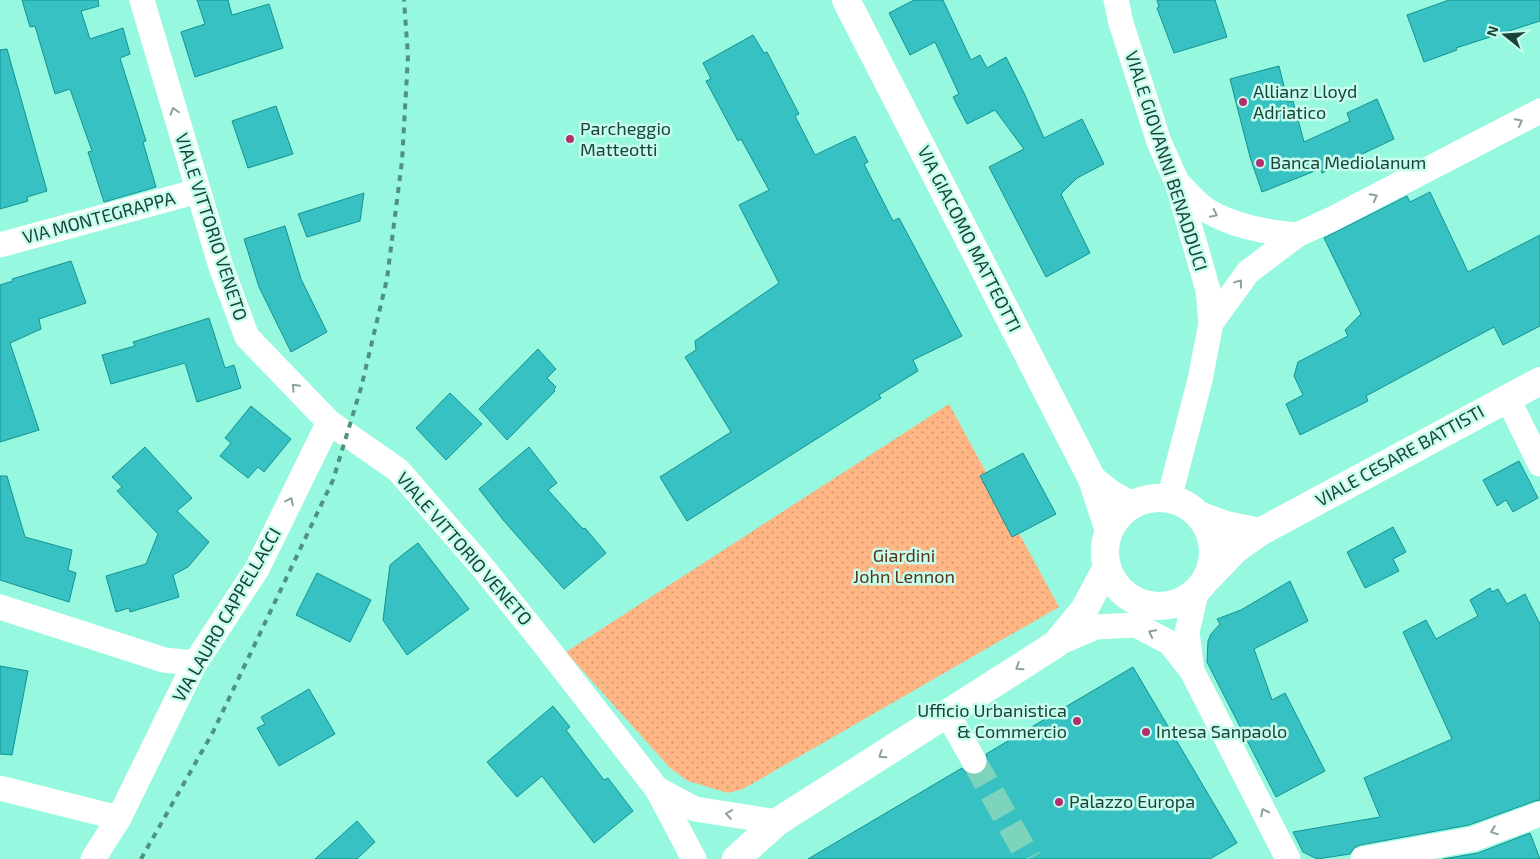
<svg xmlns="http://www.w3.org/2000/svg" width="1540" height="859" font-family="'Exo 2',sans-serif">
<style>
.park{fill:url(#park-dots)}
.building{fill:#38c1c2;stroke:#129393}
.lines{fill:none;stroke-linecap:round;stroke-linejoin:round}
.street-tunnel{stroke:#7dd4bd;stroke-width:25;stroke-dasharray:25 12;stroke-linecap:butt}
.street{stroke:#fff;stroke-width:25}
.secondary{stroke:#fff;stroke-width:28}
.rail{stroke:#509180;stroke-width:4;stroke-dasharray:6 6;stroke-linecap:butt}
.oneway{stroke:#8ca19c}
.poi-dot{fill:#b42d6f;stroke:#c6fded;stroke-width:2}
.labels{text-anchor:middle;stroke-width:5;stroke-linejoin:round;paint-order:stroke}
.poi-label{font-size:18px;fill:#1a4339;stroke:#c6fded;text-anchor:start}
.street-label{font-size:18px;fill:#1a4339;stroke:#c6fded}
.park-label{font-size:18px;fill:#593316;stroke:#c6fded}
</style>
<defs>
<pattern id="park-dots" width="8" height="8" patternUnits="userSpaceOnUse" patternTransform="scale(1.25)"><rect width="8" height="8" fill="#ffb684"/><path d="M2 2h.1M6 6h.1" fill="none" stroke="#ce966d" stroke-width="1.8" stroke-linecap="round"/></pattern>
</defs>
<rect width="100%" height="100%" fill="#96f8de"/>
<polygon class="park" points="949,404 1059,607 743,789 728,793 688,781 670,768 566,652"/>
<g class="building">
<polygon points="22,0 98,0 99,6 81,11 90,39 123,28 130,54 120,58 146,141 143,142 156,187 104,202 88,152 92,151 70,89 55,94 35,26 30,27"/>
<polygon points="197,0 228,0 232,15 269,4 283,48 195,77 181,32 205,24"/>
<polygon points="914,0 943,0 971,60 980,55 987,68 1006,57 1025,95 1044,138 1082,119 1104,164 1077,178 1061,194 1090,253 1046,277 989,167 1024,149 995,110 967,124 953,97 959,94 935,42 910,55 889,13"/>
<polygon points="1157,0 1215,0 1227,37 1174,53 1157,8 1159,7"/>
<polygon points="1449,0 1540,0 1540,21 1456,48 1457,50 1424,62 1407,15"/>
<polygon points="753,35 764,53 767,52 799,114 795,116 815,155 855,136 868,162 864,164 893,221 899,218 962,336 913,360 918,371 879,395 881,398 687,521 660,477 731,432 685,357 696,350 695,341 779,283 739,205 769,190 741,139 738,141 706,81 711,79 703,63"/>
<polygon points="7,49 47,191 27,197 28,201 0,209 0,50"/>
<polygon points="1279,66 1288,102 1293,101 1304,142 1350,121 1347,113 1377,99 1394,139 1322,173 1320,169 1262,192 1250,157 1230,79"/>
<polygon points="276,106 293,154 248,168 232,121"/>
<polygon points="1430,192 1468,272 1540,235 1540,326 1503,345 1494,327 1366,396 1368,401 1300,435 1286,404 1303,395 1294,376 1298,362 1348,336 1345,330 1361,314 1324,238 1407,196 1410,202"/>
<polygon points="364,193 360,221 307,237 298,214"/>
<polygon points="285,226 301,279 327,332 291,352 259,287 244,239"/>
<polygon points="71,261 86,303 39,319 41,329 10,343 39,430 0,442 0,285 13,281 12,279"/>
<polygon points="209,318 225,368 234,365 241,388 197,402 185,363 111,384 102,355 135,346 133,342"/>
<polygon points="538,349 556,369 547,378 556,387 554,389 555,391 507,440 479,409"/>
<polygon points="450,393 482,424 446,460 416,428"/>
<polygon points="251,406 291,439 264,472 258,467 248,478 220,456 231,443 225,438"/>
<polygon points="145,447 192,498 177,511 209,542 188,567 173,575 179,597 130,612 129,608 116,612 106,576 146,564 158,534 117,491 122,487 112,477"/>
<polygon points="529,447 557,483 548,490 583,529 585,528 606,553 564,589 504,521 479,489"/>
<polygon points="1023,453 1056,514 1012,537 980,476"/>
<polygon points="1519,461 1538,498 1513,512 1506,500 1497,506 1483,480"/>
<polygon points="0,476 7,476 25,537 72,550 68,570 76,573 69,602 0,580"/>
<polygon points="1393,527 1406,552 1393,559 1399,571 1365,588 1347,552"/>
<polygon points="418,543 469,609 407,655 383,620 390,565 406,552"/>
<polygon points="317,573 371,600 350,642 296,615"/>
<polygon points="1290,581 1308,621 1254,649 1272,700 1285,693 1325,771 1276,797 1207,662 1208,641 1211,634 1220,624 1217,619 1241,610"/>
<polygon points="1490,588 1492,592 1498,589 1507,604 1525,594 1540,624 1540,800 1535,801 1469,825 1360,845 1354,848 1350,854 1317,859 1303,852 1293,832 1380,817 1364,778 1452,739 1403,632 1426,620 1436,639 1478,616 1470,600"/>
<polygon points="0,666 28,671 12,755 0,754"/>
<polygon points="1133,667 1237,843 1210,859 808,859 962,768 966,773 973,775 981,773 987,768 988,762 986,754"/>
<polygon points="309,689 335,734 279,766 257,728 265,724 261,717"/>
<polygon points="553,706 570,727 566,730 604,780 608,778 633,811 594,843 542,776 517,797 487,762"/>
<polygon points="357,821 375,842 357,859 315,859"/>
<polygon points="1530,833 1540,859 1443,859 1478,853"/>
</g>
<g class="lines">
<polyline class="street-tunnel" points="974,761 1029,859"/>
<g class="street">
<polyline points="142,0 221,267 247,337 329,422 398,470 479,563 541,640 657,789 694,859"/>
<polyline points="1116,0 1121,23 1159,142 1177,182 1208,290 1211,323 1200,380 1169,499"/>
<path d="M1177,182c10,10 20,23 31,29 27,16 59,21 89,24"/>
<polyline points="0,245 198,191"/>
<polyline points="1211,323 1248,272 1297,235 1334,218 1540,111"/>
<polyline points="1507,397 1540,464"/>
<polyline points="0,607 164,660 195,663"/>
<polyline points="1056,644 1096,627 1136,625 1170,643 1192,671 1288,859"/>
<polyline points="1192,671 1187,632 1196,593"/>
<polyline points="947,713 974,761"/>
<polyline points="0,788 119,818"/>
<polyline points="657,789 695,809 777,822"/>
<polyline points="93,859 119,818 195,663 257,569 329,422"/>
<polyline points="1363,859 1473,839 1540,814"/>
</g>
<g class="secondary">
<polyline points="846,0 1092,479"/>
<circle cx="1159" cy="552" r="54"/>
<polyline points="1201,516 1226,525 1260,532"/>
<polyline points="1109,531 1092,479 1112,495 1132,505"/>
<polyline points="1207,579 1235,550 1260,532 1540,381"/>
<polyline points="736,859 777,822 1056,644 1084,610 1107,567"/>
</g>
<polyline class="rail" points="141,859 213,732 333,480 361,388 387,279 402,161 408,56 404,0"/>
</g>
<defs><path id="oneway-chevron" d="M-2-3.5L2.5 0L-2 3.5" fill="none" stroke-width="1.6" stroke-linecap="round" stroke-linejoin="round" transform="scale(1.25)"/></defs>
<g class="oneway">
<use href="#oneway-chevron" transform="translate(174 111) rotate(-106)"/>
<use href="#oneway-chevron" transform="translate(1519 122) rotate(-28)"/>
<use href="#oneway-chevron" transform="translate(1374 197) rotate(-28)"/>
<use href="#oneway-chevron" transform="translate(1214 214) rotate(26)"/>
<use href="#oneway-chevron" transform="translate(1239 283) rotate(-53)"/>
<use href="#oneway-chevron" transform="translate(295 387) rotate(-134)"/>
<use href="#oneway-chevron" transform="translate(290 501) rotate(-64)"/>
<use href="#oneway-chevron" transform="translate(1152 633) rotate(-153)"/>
<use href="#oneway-chevron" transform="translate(1019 667) rotate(147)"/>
<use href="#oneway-chevron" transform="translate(882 755) rotate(147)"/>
<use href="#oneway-chevron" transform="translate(1264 812) rotate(-117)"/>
<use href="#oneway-chevron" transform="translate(729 814) rotate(-172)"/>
<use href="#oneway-chevron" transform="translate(1494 831) rotate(159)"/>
</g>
<g class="poi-dot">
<circle cx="1243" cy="102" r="5"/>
<circle cx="570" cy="139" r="5"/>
<circle cx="1260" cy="163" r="5"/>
<circle cx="1077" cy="721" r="5"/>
<circle cx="1146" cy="732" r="5"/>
<circle cx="1059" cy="802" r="5"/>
</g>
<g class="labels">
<g class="poi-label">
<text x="1253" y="98">Allianz Lloyd<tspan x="1253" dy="21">Adriatico</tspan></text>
<text x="580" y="135">Parcheggio<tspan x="580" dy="21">Matteotti</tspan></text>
<text x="1270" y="169">Banca Mediolanum</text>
<text x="1067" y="717" text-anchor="end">Ufficio Urbanistica<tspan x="1067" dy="21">&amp; Commercio</tspan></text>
<text x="1156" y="738">Intesa Sanpaolo</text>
<text x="1069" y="808">Palazzo Europa</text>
</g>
<g class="street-label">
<text transform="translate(1166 161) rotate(72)" y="6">VIALE GIOVANNI BENADDUCI</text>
<text transform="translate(99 218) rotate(-15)" y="6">VIA MONTEGRAPPA</text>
<text transform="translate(211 227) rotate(72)" y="6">VIALE VITTORIO VENETO</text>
<text transform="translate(969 239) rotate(63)" y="6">VIA GIACOMO MATTEOTTI</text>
<text transform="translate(1400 456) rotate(-29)" y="6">VIALE CESARE BATTISTI</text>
<text transform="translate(464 549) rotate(49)" y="6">VIALE VITTORIO VENETO</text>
<text transform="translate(227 615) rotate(-60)" y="6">VIA LAURO CAPPELLACCI</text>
</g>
<g class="park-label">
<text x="904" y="562">Giardini<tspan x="904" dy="21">John Lennon</tspan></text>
</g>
</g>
<g transform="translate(1505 35) rotate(287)" stroke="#c6fded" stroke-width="4" paint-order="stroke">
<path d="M0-4L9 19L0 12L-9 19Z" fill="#1a4339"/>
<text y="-8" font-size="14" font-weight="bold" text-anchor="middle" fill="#1a4339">N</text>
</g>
</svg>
